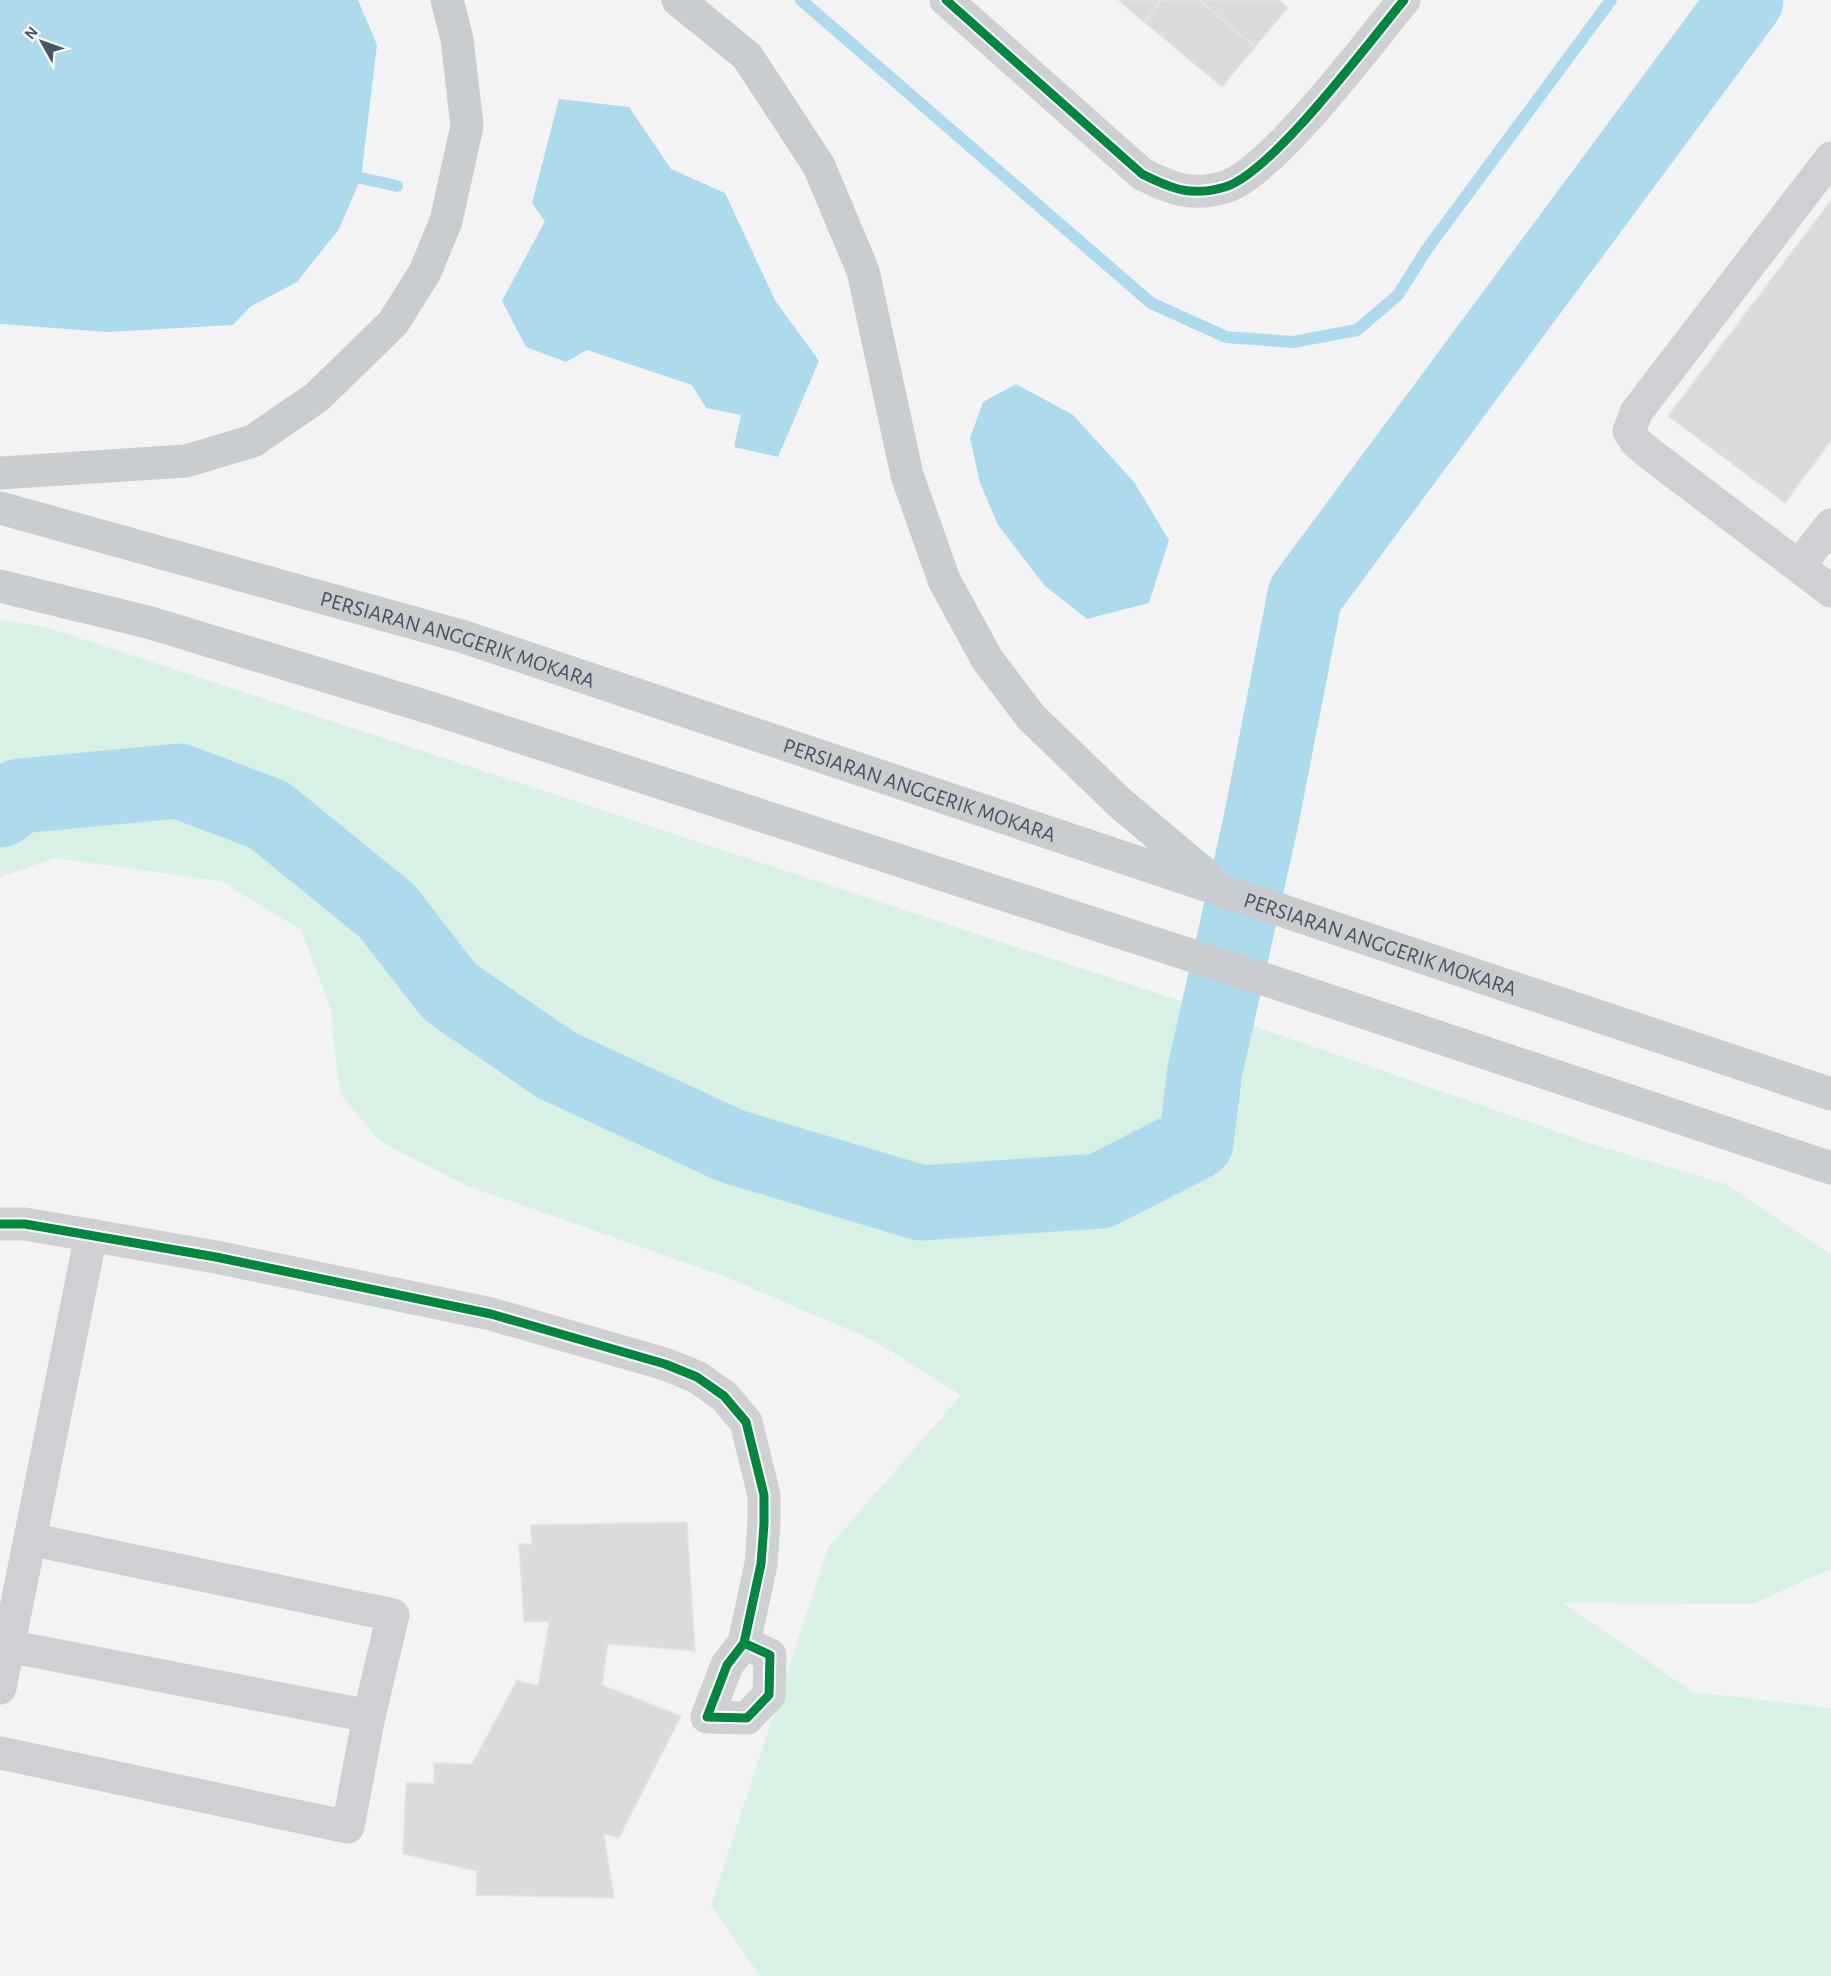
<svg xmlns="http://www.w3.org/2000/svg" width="1831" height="1976" font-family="'Alegreya Sans',sans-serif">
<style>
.green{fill:#d9f1e4}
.water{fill:#aedaed}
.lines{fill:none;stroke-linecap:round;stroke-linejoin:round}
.stream{stroke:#aedaed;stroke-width:12}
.river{stroke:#aedaed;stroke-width:75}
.building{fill:#dadbdd;stroke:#e4e5e6;stroke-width:1.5}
.minor{stroke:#ced0d3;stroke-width:33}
.major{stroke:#cacdd0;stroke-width:33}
.cycleway-casing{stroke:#fff;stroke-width:13}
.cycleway{stroke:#00873e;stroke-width:9}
.labels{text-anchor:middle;stroke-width:4.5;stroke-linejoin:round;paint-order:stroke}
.street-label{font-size:22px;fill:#4a535f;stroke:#fff}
</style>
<rect width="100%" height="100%" fill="#f3f3f3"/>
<polygon class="green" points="0,620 46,627 1217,1013 1595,1145 1726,1184 1831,1255 1831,1569 1752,1604 1563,1603 1693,1692 1831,1708 1831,1976 760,1976 711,1905 828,1548 961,1395 873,1340 726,1277 468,1186 379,1141 340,1093 330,1007 301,930 221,881 55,858 0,877"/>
<g class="water">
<polygon points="0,0 358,0 377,45 361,178 339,229 297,282 250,307 233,325 107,332 0,324"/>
<polygon points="559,99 629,107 671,169 725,193 775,300 819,361 778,457 734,447 741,415 706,408 692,385 587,350 566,362 526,347 502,301 545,221 532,203"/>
<polygon points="1016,384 1073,415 1134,482 1169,540 1149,603 1087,619 1044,585 998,525 980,483 970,438 983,402"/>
</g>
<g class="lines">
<g class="stream">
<polyline points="801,0 1151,303 1226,337 1293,342 1357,330 1398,295 1427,249 1611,0"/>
<polyline points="361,178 397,186"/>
</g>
<polyline class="river" points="0,810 20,796 179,781 269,815 387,911 450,992 556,1065 731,1146 921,1203 1100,1191 1196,1142 1205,1070 1261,821 1305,595 1746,0"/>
</g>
<g class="building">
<polygon points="1118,0 1162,0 1144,22"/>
<polygon points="1162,0 1199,0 1255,47 1222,87 1144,22"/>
<polygon points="1199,0 1279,0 1288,8 1255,47"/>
<polygon points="1831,200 1831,441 1785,503 1668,416"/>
<polygon points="687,1522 695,1651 608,1644 602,1685 681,1716 619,1838 604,1834 614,1898 476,1895 477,1871 403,1854 406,1782 434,1784 434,1763 472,1764 517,1680 538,1686 549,1622 524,1622 519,1544 532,1544 530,1525"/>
</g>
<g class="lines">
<g class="minor">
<path d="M946,0l196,174c30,15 49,23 83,13 47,-14 144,-145 179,-187"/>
<polyline points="1831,158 1637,411 1629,431 1636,442 1649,453 1831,591"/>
<polyline points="1799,566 1831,525"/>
<polyline points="0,1224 25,1224 216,1257 491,1314 665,1364 697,1377 724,1396 746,1422 764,1495 764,1524 761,1564 744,1643 727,1665 707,1717 747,1718 769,1695 770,1655 744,1643"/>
<polyline points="8,1646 369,1716"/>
<polyline points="0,1688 91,1235"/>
<polyline points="0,1753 348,1827 369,1716 393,1615 30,1539"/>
</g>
<g class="major">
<polyline points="678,0 747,56 819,166 863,271 907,475 944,580 987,659 1031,717 1120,803 1207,876"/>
<polyline points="0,473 186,461 253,441 317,397 393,323 425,272 446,221 467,126 457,39 447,0"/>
<path id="s1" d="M0,508l461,128 1370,458"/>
<polyline points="0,586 151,623 434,709 1273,982 1831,1168"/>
</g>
<g class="cycleway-casing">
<g id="cycleway">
<path d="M946,0l196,174c30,15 49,23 83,13 47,-14 144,-145 179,-187"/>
<polyline points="0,1224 25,1224 216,1257 491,1314 665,1364 697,1377 724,1396 746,1422 764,1495 764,1524 761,1564 744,1643 727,1665 707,1717 747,1718 769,1695 770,1655 744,1643"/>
</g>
</g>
<use href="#cycleway" class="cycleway"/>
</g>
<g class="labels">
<g class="street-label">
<text dy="8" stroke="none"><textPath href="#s1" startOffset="476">PERSIARAN ANGGERIK MOKARA</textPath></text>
<text dy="8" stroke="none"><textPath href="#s1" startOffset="962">PERSIARAN ANGGERIK MOKARA</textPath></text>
<text dy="8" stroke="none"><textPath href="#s1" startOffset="1448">PERSIARAN ANGGERIK MOKARA</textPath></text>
</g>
</g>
<g transform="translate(42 42) rotate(310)" stroke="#ffffff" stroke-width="4.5" paint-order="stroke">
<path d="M0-4.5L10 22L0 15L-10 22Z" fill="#4a535f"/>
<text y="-9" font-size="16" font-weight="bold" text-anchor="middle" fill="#4a535f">N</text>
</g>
</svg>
